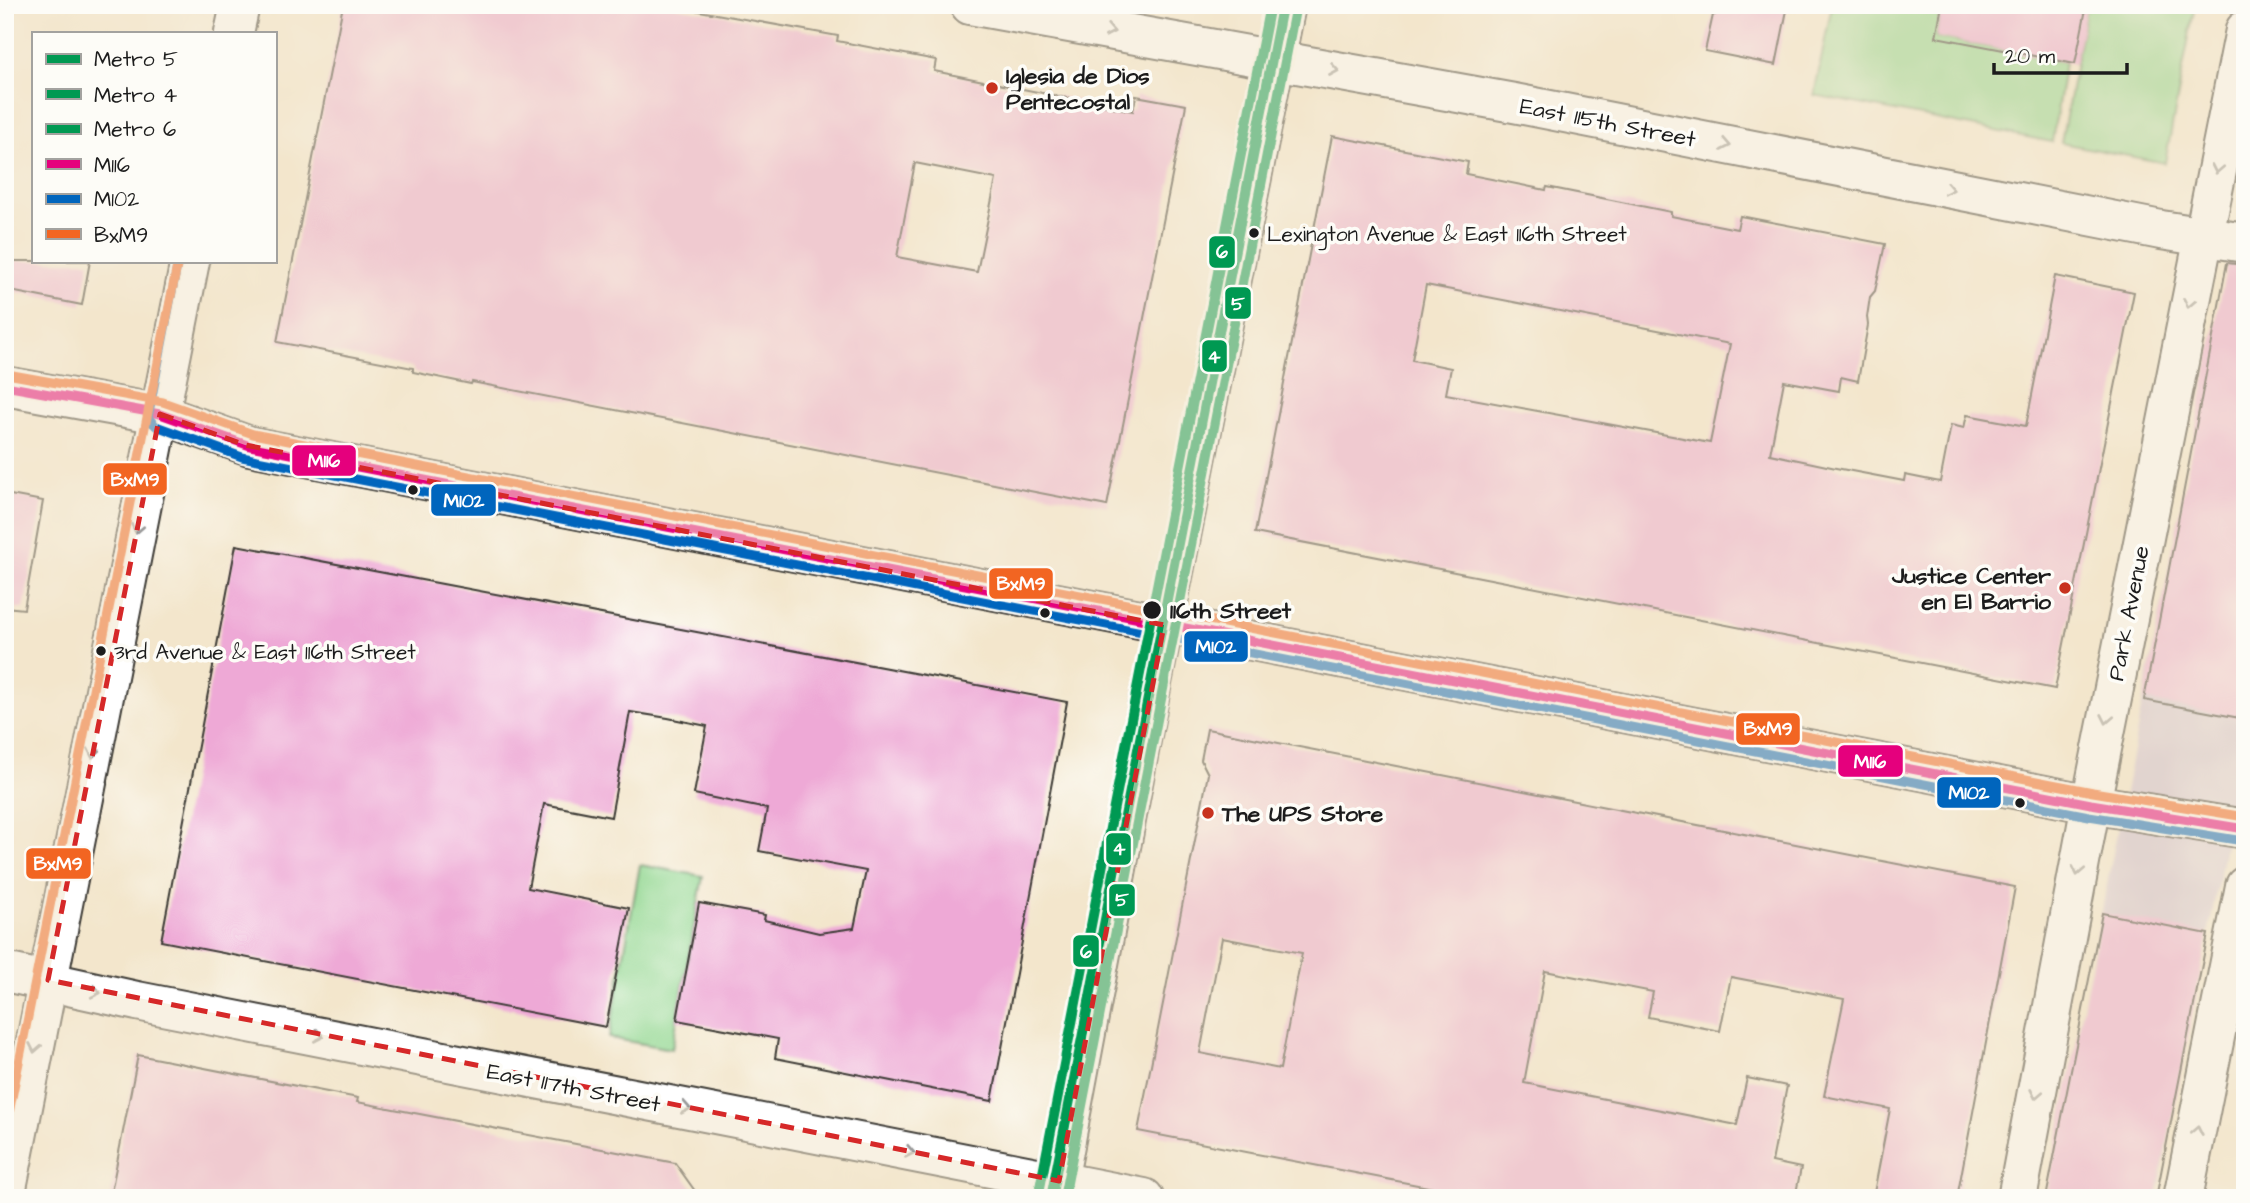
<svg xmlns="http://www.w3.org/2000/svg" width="2250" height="1203" font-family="'Architects Daughter',sans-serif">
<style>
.industrial{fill:#cdbed2}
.green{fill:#91d790;stroke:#567a56;stroke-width:2}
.building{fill:#eea9d6;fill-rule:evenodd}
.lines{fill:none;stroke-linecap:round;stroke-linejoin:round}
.minor-casing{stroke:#3c3a36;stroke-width:42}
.tertiary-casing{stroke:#3c3a36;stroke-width:42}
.secondary-casing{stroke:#3c3a36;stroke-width:42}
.primary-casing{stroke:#3c3a36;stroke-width:42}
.minor{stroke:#fff;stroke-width:38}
.tertiary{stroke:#fff;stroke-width:38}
.secondary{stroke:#fff;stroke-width:38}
.primary{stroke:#fff;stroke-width:38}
.bus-1-casing{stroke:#fdfcf7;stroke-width:14}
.bus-2-casing{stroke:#fdfcf7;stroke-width:14}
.bus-3-casing{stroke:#fdfcf7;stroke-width:14}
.bus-1{stroke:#e5007d;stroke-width:9}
.bus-2{stroke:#0065bd;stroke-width:9}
.bus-3{stroke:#f26522;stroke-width:9}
.metro-1-casing{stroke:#fdfcf7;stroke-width:16}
.metro-2-casing{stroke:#fdfcf7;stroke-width:16}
.metro-3-casing{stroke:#fdfcf7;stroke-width:16}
.metro-1{stroke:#009952;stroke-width:10}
.metro-2{stroke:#009952;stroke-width:10}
.metro-3{stroke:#009952;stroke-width:10}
.oneway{stroke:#999}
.marked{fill:none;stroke:#d62828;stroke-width:5;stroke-dasharray:14 9;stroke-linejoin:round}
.poi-dot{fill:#c8321e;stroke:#fdfcf7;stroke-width:2.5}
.bus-dot{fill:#1c1c1c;stroke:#fdfcf7;stroke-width:2.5}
.labels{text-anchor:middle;stroke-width:7;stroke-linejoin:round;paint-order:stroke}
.bus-label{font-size:21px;fill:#1c1c1c;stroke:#fdfcf7;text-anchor:start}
.poi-label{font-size:23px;font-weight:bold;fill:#1c1c1c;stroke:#fdfcf7;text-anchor:start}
.street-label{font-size:23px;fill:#1c1c1c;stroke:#fdfcf7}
.stop-label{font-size:23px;font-weight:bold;fill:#1c1c1c;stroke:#fdfcf7;text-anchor:start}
.line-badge{stroke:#fdfcf7;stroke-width:2.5}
.badge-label{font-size:19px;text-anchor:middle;font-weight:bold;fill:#fff}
</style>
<rect width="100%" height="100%" fill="#fdfcf7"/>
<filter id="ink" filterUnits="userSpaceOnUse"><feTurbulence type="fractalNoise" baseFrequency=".0143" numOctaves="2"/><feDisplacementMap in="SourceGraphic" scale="14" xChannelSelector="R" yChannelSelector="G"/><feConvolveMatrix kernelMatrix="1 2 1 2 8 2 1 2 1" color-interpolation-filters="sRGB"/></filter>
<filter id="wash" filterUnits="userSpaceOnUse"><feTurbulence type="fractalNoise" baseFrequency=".00686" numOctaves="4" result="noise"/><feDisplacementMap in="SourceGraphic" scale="28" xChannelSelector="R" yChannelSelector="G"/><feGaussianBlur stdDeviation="1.57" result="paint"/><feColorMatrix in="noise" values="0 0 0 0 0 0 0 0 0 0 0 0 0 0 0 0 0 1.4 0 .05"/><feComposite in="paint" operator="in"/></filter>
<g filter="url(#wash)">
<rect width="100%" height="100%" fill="#f3e6cc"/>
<polygon class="industrial" points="2245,193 2245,743 2157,1198 2046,1198 2219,309"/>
<g class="green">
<polygon points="1832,5 1942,5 1936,37 2065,62 2052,142 1814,95"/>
<polygon points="2080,5 2195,5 2165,163 2061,143 2086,9 2080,8"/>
<polygon points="640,865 703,876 672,1049 609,1038"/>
</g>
<g id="blocks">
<g class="building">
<path d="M343,5h323l172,31 -1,5 99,19 -2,11 173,35 26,5 3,-15 50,9 -79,401 -635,-124 -1,2 -58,-12v-4l-136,-26zM915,163l81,16 -19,93 -80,-15z"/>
<polygon points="1717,5 1788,5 1776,65 1705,51 1713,15 1715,15"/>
<polygon points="1942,5 2068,5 2086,9 2075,64 1936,37"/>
<path d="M1332,136l136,26 -2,12 80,16 1,-3 124,25v4l66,13 3,-13 145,28 -10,47 -5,6 -3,20 1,8 -10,56 -17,-4 -2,14 -55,-10 -14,73 66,14 68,13 1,-6 35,7 11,-57 13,3 3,-13 59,11 29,-150 79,16 -79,397 -800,-156zM1426,285l304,59 -20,99 -264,-49 5,-26 -39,-8z"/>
<polygon points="5,261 90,261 82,305 5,290"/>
<polygon points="2227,263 2245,265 2245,719 2144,700"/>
<polygon points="5,494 43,501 24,609 5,607"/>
<polygon points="236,545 1067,702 992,1101 775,1058 778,1039 677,1020 699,903 765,915 764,920 819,933 854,928 866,871 759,851 767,809 694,794 707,726 668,718 630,712 611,817 544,804 528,888 629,908 606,1027 161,941"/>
<path d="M1207,729l808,158 -58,311h-84l17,-89 -66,-13 20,-97 -113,-22 -11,54 -72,-14 5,-25 -108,-21 -21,112 213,42 10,-47 40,8 -15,76 29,6 -6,30h-310l-347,-67 70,-357 -7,-14zM1222,938l80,15 -22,116 -80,-16z"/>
<polygon points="2102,913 2208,934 2156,1198 2046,1198"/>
<polygon points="138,1055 358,1098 357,1102 675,1163 700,1198 110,1198"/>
</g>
</g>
</g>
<g filter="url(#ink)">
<use href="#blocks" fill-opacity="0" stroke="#3c3a36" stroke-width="2"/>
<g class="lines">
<g class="minor-casing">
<g id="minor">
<polyline points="970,5 1514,103 2161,230 2245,243"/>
<polyline points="5,972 137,1001 1144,1198"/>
</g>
</g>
<g class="tertiary-casing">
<polyline id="tertiary" points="5,386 160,414 250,446 2091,804 2245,829"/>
</g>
<g class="secondary-casing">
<polyline id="secondary" points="1055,1198 1148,703 1286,5"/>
</g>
<g class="primary-casing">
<g id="primary">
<polyline points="234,33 240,5"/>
<polyline points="5,1198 190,261"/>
<polyline points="2017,1198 2091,804 2245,30"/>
<polyline points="2183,1198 2245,886"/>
</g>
</g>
<use href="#minor" class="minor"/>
<use href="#tertiary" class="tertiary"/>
<use href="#secondary" class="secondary"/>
<use href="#primary" class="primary"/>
<g class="bus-1-casing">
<polyline id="bus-1" points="5,386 160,414 250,446 2091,804 2245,829"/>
</g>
<g class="bus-2-casing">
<g id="bus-2">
<polyline points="178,261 148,418 156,426 242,457 2089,816 2243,841"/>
<polyline points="1176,627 1298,7"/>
</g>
</g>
<g class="bus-3-casing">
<g id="bus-3">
<polyline points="7,374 163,402 253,434 2093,792 2245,817"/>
<polyline points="5,1133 178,261"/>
</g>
</g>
<use href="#bus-1" class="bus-1"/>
<use href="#bus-2" class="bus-2"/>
<use href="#bus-3" class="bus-3"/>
<g class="metro-1-casing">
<polyline id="metro-1" points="1064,1198 1296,5"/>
</g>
<g class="metro-2-casing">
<polyline id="metro-2" points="1051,1198 1282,7"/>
</g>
<g class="metro-3-casing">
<polyline id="metro-3" points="1038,1198 1270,5"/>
</g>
<use href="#metro-1" class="metro-1"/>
<use href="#metro-2" class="metro-2"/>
<use href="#metro-3" class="metro-3"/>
</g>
<defs><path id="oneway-chevron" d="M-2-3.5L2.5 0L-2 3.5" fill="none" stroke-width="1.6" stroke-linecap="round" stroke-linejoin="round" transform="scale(1.75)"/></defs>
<g class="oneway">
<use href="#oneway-chevron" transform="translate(1110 31) rotate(11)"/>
<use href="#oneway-chevron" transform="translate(1334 70) rotate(10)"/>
<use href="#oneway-chevron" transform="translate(1726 145) rotate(11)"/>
<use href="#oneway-chevron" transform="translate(2217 169) rotate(101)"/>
<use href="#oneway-chevron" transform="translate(1949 189) rotate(11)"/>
<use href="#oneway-chevron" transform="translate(2189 303) rotate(101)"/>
<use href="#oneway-chevron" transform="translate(137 529) rotate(101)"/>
<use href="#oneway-chevron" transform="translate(2107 719) rotate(101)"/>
<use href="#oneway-chevron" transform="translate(93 753) rotate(101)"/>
<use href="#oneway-chevron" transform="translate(2078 871) rotate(101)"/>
<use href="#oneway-chevron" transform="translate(96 992) rotate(13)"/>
<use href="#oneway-chevron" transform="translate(319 1036) rotate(11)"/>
<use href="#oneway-chevron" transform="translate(35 1048) rotate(101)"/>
<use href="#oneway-chevron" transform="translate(2036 1094) rotate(101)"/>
<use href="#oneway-chevron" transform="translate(686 1108) rotate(11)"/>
<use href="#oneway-chevron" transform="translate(2197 1131) rotate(-79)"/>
<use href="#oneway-chevron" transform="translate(910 1152) rotate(11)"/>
</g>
</g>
<path d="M0 0H2250V1203H0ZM160,414l85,31 919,180 -105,556 -1011,-201z" fill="#f3e6cc" fill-opacity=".55" fill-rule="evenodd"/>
<path class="marked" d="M160,414l85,31 919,180 -105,556 -1011,-201z"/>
<g class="poi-dot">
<circle cx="992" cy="88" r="7"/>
<circle cx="2065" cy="588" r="7"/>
<circle cx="1208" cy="813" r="7"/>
</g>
<g class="bus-dot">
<circle cx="1254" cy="233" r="6"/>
<circle cx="413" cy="490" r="6"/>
<circle cx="1152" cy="610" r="10"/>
<circle cx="1045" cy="613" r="6"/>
<circle cx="101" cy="651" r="6"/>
<circle cx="2020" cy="803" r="6"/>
</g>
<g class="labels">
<g class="bus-label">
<text x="1267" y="241">Lexington Avenue &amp; East 116th Street</text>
<text x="114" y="659">3rd Avenue &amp; East 116th Street</text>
</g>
<g class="poi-label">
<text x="1006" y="83">Iglesia de Dios<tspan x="1006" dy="26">Pentecostal</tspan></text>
<text x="2051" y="583" text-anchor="end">Justice Center<tspan x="2051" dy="26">en El Barrio</tspan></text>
<text x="1222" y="821">The UPS Store</text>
</g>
<g class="street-label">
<text transform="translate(1608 122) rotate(11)" y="8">East 115th Street</text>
<text transform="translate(2128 613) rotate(-79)" y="8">Park Avenue</text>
<text transform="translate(574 1087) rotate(11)" y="8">East 117th Street</text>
</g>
<g class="stop-label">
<text x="1170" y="618">116th Street</text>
</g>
</g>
<g class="line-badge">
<rect x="1208" y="235" width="28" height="34" rx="7" fill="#009952"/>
<rect x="1224" y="286" width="28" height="34" rx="7" fill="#009952"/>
<rect x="1201" y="339" width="27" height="34" rx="7" fill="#009952"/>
<rect x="291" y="444" width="66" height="33" rx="7" fill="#e5007d"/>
<rect x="102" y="462" width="66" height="34" rx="7" fill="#f26522"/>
<rect x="430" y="483" width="67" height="34" rx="7" fill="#0065bd"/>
<rect x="988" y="567" width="66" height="33" rx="7" fill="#f26522"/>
<rect x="1183" y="630" width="66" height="33" rx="7" fill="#0065bd"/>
<rect x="1735" y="712" width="66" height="34" rx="7" fill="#f26522"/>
<rect x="1837" y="744" width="67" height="34" rx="7" fill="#e5007d"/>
<rect x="1936" y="776" width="66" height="33" rx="7" fill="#0065bd"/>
<rect x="1105" y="832" width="27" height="34" rx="7" fill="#009952"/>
<rect x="25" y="847" width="67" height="33" rx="7" fill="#f26522"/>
<rect x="1108" y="883" width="28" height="34" rx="7" fill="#009952"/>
<rect x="1072" y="934" width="28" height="34" rx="7" fill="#009952"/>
</g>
<g class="badge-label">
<text x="1222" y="258">6</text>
<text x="1238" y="310">5</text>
<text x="1214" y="363">4</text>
<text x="324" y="467">M116</text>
<text x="135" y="486">BxM9</text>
<text x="464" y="507">M102</text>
<text x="1021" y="590">BxM9</text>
<text x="1216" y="653">M102</text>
<text x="1768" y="735">BxM9</text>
<text x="1870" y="768">M116</text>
<text x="1969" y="799">M102</text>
<text x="1119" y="855">4</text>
<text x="58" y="870">BxM9</text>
<text x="1122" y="906">5</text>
<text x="1086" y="958">6</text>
</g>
<rect width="2250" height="1203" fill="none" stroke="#fdfcf7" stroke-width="28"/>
<rect x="32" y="32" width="245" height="231" fill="#fdfcf7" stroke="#a3a29f" stroke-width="2"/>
<rect x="46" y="54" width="35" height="10" fill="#009952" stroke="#a3a29f" stroke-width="2"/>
<text x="94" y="66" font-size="21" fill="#1c1c1c">Metro 5</text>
<rect x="46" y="89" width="35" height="10" fill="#009952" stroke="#a3a29f" stroke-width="2"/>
<text x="94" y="102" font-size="21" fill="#1c1c1c">Metro 4</text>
<rect x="46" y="124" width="35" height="10" fill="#009952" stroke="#a3a29f" stroke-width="2"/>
<text x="94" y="136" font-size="21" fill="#1c1c1c">Metro 6</text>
<rect x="46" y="159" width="35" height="10" fill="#e5007d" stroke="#a3a29f" stroke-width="2"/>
<text x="94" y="172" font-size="21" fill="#1c1c1c">M116</text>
<rect x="46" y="194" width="35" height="10" fill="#0065bd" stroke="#a3a29f" stroke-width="2"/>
<text x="94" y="206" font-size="21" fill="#1c1c1c">M102</text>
<rect x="46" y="229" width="35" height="10" fill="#f26522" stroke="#a3a29f" stroke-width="2"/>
<text x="94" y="242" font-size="21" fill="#1c1c1c">BxM9</text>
<path d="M1994 63v10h133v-10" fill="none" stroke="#1c1c1c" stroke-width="3.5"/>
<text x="2005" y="63" font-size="21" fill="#1c1c1c" stroke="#fdfcf7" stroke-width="5" paint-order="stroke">20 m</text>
</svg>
